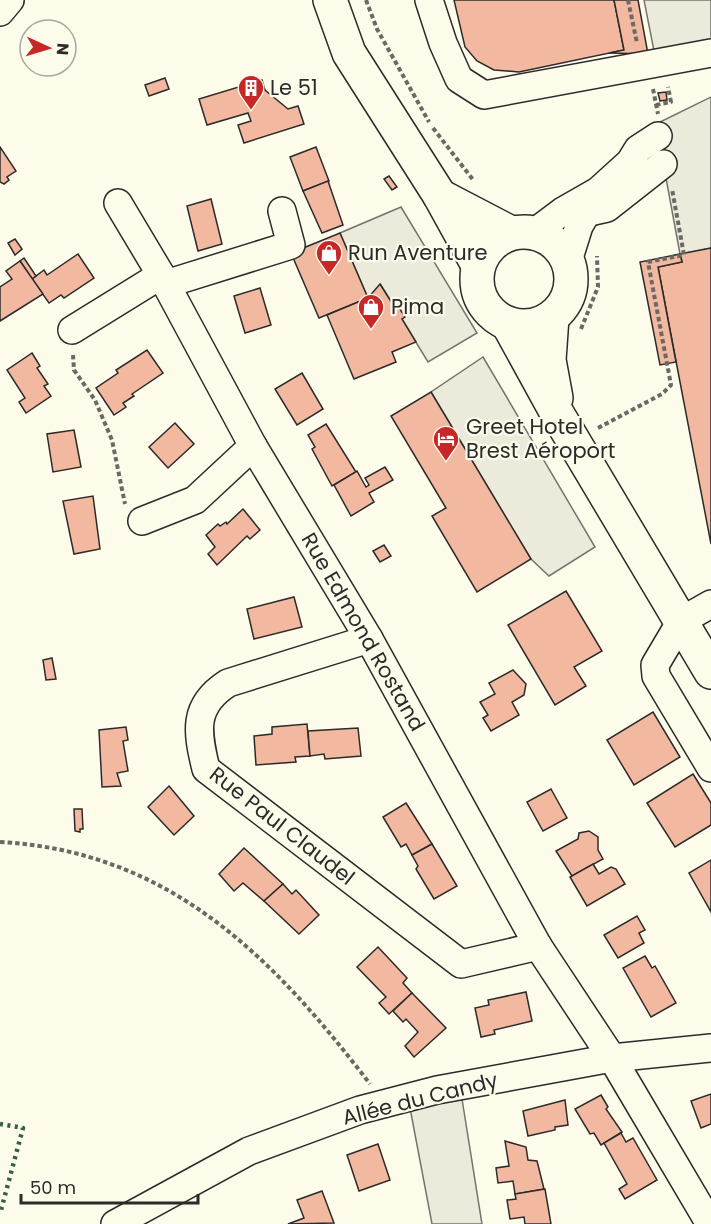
<svg xmlns="http://www.w3.org/2000/svg" width="711" height="1224" font-family="Poppins,sans-serif">
<style>
.parking{fill:#eceadb;stroke:#74746e;stroke-width:1.5}
.building{fill:#f2b8a0;stroke:#2b2b2b;stroke-width:1.5}
.lines{fill:none;stroke-linecap:round;stroke-linejoin:round}
.minor-casing{stroke:#2b2b2b;stroke-width:30}
.major-casing{stroke:#2b2b2b;stroke-width:36}
.path{stroke:#6a6964;stroke-width:4;stroke-dasharray:4.5 3;stroke-linecap:butt}
.minor{stroke:#fdfbea;stroke-width:27}
.major{stroke:#fdfbea;stroke-width:33}
.hedge{stroke:#34623c;stroke-width:4.5;stroke-dasharray:3 4.5;stroke-linecap:butt}
.labels{text-anchor:middle;stroke-width:4.5;stroke-linejoin:round;paint-order:stroke}
.poi-label{font-size:21px;fill:#2b2b2b;stroke:#fdfbea;text-anchor:start}
.street-label{font-size:21px;fill:#2b2b2b;stroke:#fdfbea}
</style>
<rect width="100%" height="100%" fill="#fdfbea"/>
<g class="parking">
<polygon points="644,0 711,0 711,46 655,56"/>
<polygon points="711,97 711,248 680,254 656,124"/>
<polygon points="401,207 477,333 428,362 381,285 368,298 340,233"/>
<polygon points="483,357 595,547 549,576 531,559 431,392"/>
<polygon points="462,1099 482,1224 432,1224 410,1108"/>
</g>
<g class="building">
<polygon points="454,0 614,0 624,50 519,72 494,70 477,61 465,47"/>
<polygon points="614,0 638,0 648,54 609,53 624,50"/>
<polygon points="165,78 169,89 149,96 145,85"/>
<polygon points="262,80 265,90 288,109 298,106 304,124 244,143 238,125 251,121 248,113 207,125 199,99"/>
<polygon points="666,92 667,100 660,101 658,93"/>
<polygon points="0,147 16,171 7,177 9,180 4,184 0,182"/>
<polygon points="316,147 329,181 303,191 290,157"/>
<polygon points="389,176 397,187 392,190 384,179"/>
<polygon points="328,181 343,225 322,233 303,191"/>
<polygon points="211,199 222,244 198,251 187,206"/>
<polygon points="340,233 368,298 319,318 291,253"/>
<polygon points="15,239 22,249 15,255 8,243"/>
<polygon points="711,248 711,544 658,267 682,262 680,254"/>
<polygon points="78,254 94,278 64,298 61,295 49,303 32,279 44,270 47,275"/>
<polygon points="680,254 682,262 658,267 676,362 660,365 640,262"/>
<polygon points="24,258 36,276 32,279 20,261"/>
<polygon points="20,261 43,294 0,321 0,287 12,279 6,271"/>
<polygon points="380,284 395,308 398,306 405,317 402,319 416,342 392,352 396,362 354,379 327,315 368,298"/>
<polygon points="260,288 271,325 245,333 234,296"/>
<polygon points="147,350 163,373 132,394 134,396 123,403 126,407 114,415 96,388 118,373 116,370"/>
<polygon points="32,353 40,366 37,368 48,384 44,386 51,396 26,413 19,402 25,398 7,370"/>
<polygon points="302,373 323,409 297,425 275,389"/>
<polygon points="431,392 531,559 477,592 432,516 446,508 391,416"/>
<polygon points="175,423 194,444 168,468 149,447"/>
<polygon points="326,424 356,472 332,486 312,449 315,447 308,435"/>
<polygon points="74,430 81,467 53,472 47,434"/>
<polygon points="385,467 393,480 369,493 374,502 351,516 334,485 357,471 366,487 369,485 365,478"/>
<polygon points="93,496 100,549 74,554 63,501"/>
<polygon points="243,509 260,530 250,539 247,536 217,565 208,554 215,547 206,535 218,524 220,526 226,522 227,524"/>
<polygon points="384,545 391,556 380,562 373,551"/>
<polygon points="566,591 602,651 574,667 586,686 555,705 508,625"/>
<polygon points="294,597 302,627 254,639 247,609"/>
<polygon points="52,658 56,679 46,680 43,660"/>
<polygon points="513,670 526,684 524,695 512,702 519,715 491,731 483,718 488,715 480,702 495,694 489,683"/>
<polygon points="653,712 680,757 634,785 607,740"/>
<polygon points="307,724 310,756 295,757 296,762 256,765 254,736 272,734 272,727"/>
<polygon points="126,727 128,740 123,741 128,771 117,773 121,786 102,787 99,730"/>
<polygon points="358,728 361,756 325,759 324,754 310,756 308,731"/>
<polygon points="693,774 711,803 711,825 675,847 647,803"/>
<polygon points="169,786 194,816 174,835 148,807"/>
<polygon points="551,789 567,818 543,831 527,802"/>
<polygon points="406,803 432,844 412,855 406,844 401,847 383,817"/>
<polygon points="74,809 82,809 83,829 80,829 80,832 75,831"/>
<polygon points="589,831 598,837 598,850 603,859 572,876 556,851 578,839 579,833"/>
<polygon points="432,844 457,886 434,899 416,869 418,866 412,855"/>
<polygon points="244,848 283,884 264,901 243,883 234,891 219,874"/>
<polygon points="711,860 711,912 689,873"/>
<polygon points="593,864 599,874 611,867 616,869 625,884 587,906 570,877"/>
<polygon points="283,884 292,894 296,890 319,915 299,934 264,901"/>
<polygon points="637,916 645,930 639,933 644,943 618,958 604,935"/>
<polygon points="378,947 407,978 403,983 412,993 389,1014 379,1003 386,997 357,967"/>
<polygon points="645,956 652,968 655,966 676,1003 651,1017 623,968"/>
<polygon points="526,992 532,1021 494,1030 495,1034 481,1037 475,1008 489,1005 488,1000"/>
<polygon points="412,993 446,1028 414,1057 405,1046 418,1032 406,1019 403,1022 393,1011"/>
<polygon points="711,1094 711,1124 701,1128 691,1101"/>
<polygon points="601,1095 608,1107 606,1109 622,1132 601,1145 594,1133 590,1134 575,1109"/>
<polygon points="565,1100 568,1125 555,1127 555,1130 528,1136 523,1111"/>
<polygon points="621,1133 626,1142 633,1138 657,1180 625,1199 619,1189 627,1184 604,1143"/>
<polygon points="505,1141 526,1147 528,1160 537,1161 544,1189 515,1194 513,1181 498,1183 496,1168 509,1166"/>
<polygon points="378,1144 390,1180 359,1191 347,1155"/>
<polygon points="545,1189 551,1224 525,1224 524,1217 510,1219 507,1200 516,1199 515,1194"/>
<polygon points="322,1191 334,1223 288,1224 304,1218 297,1200"/>
</g>
<g class="lines">
<g class="minor-casing">
<g id="minor">
<polyline points="429,0 443,43 459,79 484,95 711,53"/>
<polyline points="0,12 10,0"/>
<polyline points="118,203 161,275 253,446 369,639 538,946 612,1058 710,1224"/>
<polyline points="589,212 607,208 663,164"/>
<polyline points="535,232 563,211 598,191 630,162 638,149 658,136"/>
<polyline points="568,261 579,226 596,197"/>
<polyline points="166,284 291,245 282,211"/>
<polyline points="72,330 161,275"/>
<polyline points="142,521 195,500 253,446"/>
<polyline points="711,604 681,621 655,665 656,676 711,768"/>
<path d="M369,639l-141,44c-36,23 -31,49 -22,86l255,195 77,-18"/>
<polyline points="115,1224 249,1151 360,1110 437,1090 612,1058 711,1048"/>
</g>
</g>
<g class="major-casing">
<g id="major">
<polyline points="330,0 349,53 440,196 478,265"/>
<polyline points="440,196 511,233"/>
<circle cx="524" cy="279" r="47"/>
<polyline points="552,317 549,360 556,398"/>
<polyline points="508,324 558,415 711,672"/>
</g>
</g>
<g class="path">
<polyline points="366,0 377,29 429,122"/>
<polyline points="628,0 637,43"/>
<polyline points="653,89 658,114"/>
<polyline points="656,105 671,102 668,87"/>
<polyline points="433,128 474,181"/>
<polyline points="466,291 482,318"/>
<polyline points="581,329 598,287 597,256"/>
<polyline points="73,355 74,370 95,400 112,440 125,504"/>
<polyline points="598,428 662,394 671,385 648,262 684,255 672,189"/>
<path d="M0,842c169,9 273,115 370,242"/>
</g>
<use href="#minor" class="minor"/>
<use href="#major" class="major"/>
<polyline class="hedge" points="0,1124 23,1128 0,1214"/>
</g>
<defs>
<g id="building-pin" transform="scale(1.35)"><path d="M0 17L-7.5 6A9.5 9.5 0 1 1 7.5 6Z" fill="#c62828" stroke="#fdfbea"/><path d="M-4-6H4V6H1V3H-1V6H-4ZM-2.5-4.3h1.7v1.8h-1.7ZM.8-4.3h1.7v1.8H.8ZM-2.5-1h1.7V.8h-1.7ZM.8-1h1.7V.8H.8Z" fill="#fff"/></g>
<g id="shop-pin" transform="scale(1.35)"><path d="M0 17L-7.5 6A9.5 9.5 0 1 1 7.5 6Z" fill="#c62828" stroke="#fdfbea"/><path d="M-5-2.5h2.3a2.7 3.5 0 0 1 5.4 0H5L5.5 6h-11ZM-1.5-2.5h3a1.5 2.3 0 0 0-3 0Z" fill="#fff"/></g>
<g id="hotel-pin" transform="scale(1.35)"><path d="M0 17L-7.5 6A9.5 9.5 0 1 1 7.5 6Z" fill="#c62828" stroke="#fdfbea"/><path d="M-6-4.5h1.5V1H6V5H4.5V3h-9V5H-6ZM-4 0a1.8 1.8 0 1 1 3.6 0ZM.5 0V-2.5h3Q6-2.5 6 0Z" fill="#fff"/></g>
</defs>
<g fill-rule="evenodd">
<use href="#building-pin" x="251" y="88"/>
<use href="#shop-pin" x="329" y="253"/>
<use href="#shop-pin" x="371" y="307"/>
<use href="#hotel-pin" x="446" y="439"/>
</g>
<g class="labels">
<g class="poi-label">
<text x="270" y="95">Le 51</text>
<text x="348" y="260">Run Aventure</text>
<text x="391" y="314">Pima</text>
<text x="466" y="434">Greet Hotel<tspan x="466" dy="24">Brest Aéroport</tspan></text>
</g>
<g class="street-label">
<text transform="translate(363 632) rotate(60)" y="7">Rue Edmond Rostand</text>
<text transform="translate(282 826) rotate(38)" y="7">Rue Paul Claudel</text>
<text transform="translate(420 1099) rotate(-14)" y="7">Allée du Candy</text>
</g>
</g>
<g transform="translate(48 48) rotate(94)"><circle r="28" fill="#fdfbea" stroke="#a9a89e" stroke-width="1.5"/>
<path d="M0-4.5L10 22L0 15L-10 22Z" fill="#c62828"/>
<text y="-9" font-size="16" font-weight="bold" text-anchor="middle" fill="#2b2b2b">N</text>
</g>
<path d="M21 1194v9h177v-9" fill="none" stroke="#2b2b2b" stroke-width="3"/>
<text x="30" y="1194" font-size="18" fill="#2b2b2b" stroke="#fdfbea" stroke-width="4.5" paint-order="stroke">50 m</text>
</svg>
